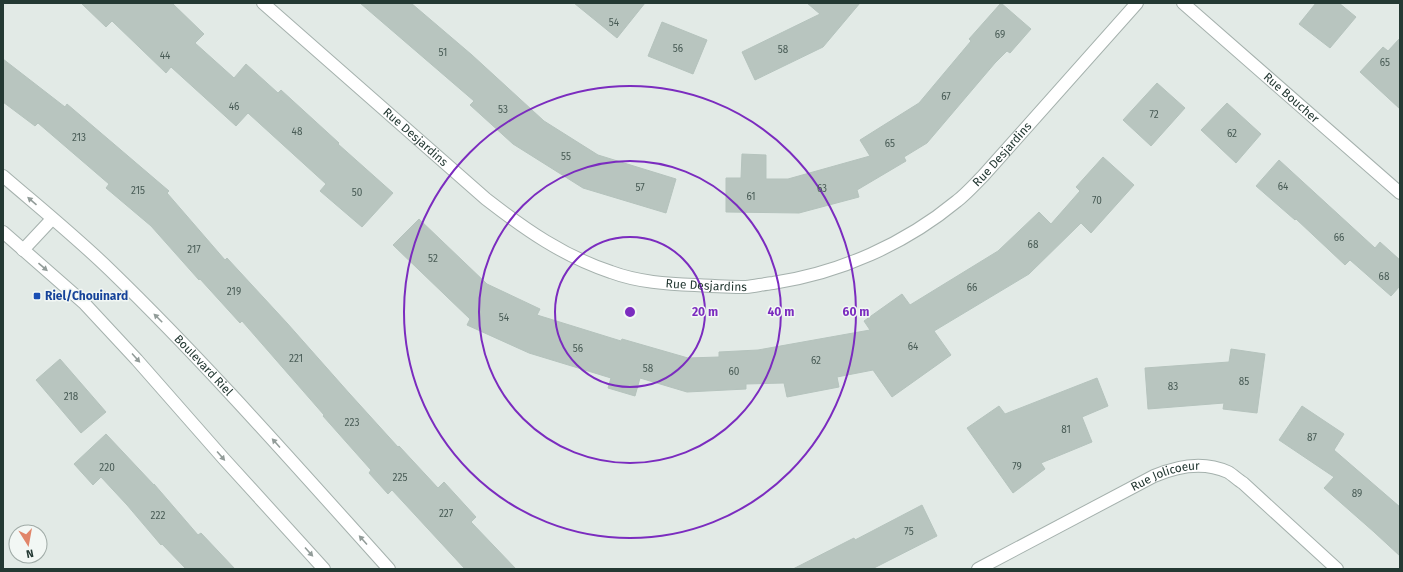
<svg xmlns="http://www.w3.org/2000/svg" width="1403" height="572" font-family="'Fira Sans',sans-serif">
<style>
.building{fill:#b8c5bf;stroke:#b5c3bd}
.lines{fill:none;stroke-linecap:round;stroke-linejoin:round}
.minor-casing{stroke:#a5b1ad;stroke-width:14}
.minor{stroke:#fff;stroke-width:12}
.oneway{fill:#929c99}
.ring{fill:none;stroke:#7b2cbf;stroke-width:2}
.transit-dot{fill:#1a4fb4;stroke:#f2f7f4;stroke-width:1.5}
.labels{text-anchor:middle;stroke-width:3;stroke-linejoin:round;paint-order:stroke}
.number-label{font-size:10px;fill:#495c56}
.street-label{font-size:12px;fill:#243933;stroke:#f2f7f4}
.transit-label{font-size:12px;font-weight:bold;fill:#164399;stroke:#f2f7f4;text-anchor:start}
.centre{fill:#7b2cbf;stroke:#f2f7f4;stroke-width:2}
.ring-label{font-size:12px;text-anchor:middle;font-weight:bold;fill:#7b2cbf;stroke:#f2f7f4;stroke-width:3;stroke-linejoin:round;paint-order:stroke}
</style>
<rect width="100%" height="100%" fill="#e2eae6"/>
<g class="building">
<polygon points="81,3 172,3 204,34 195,43 234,78 246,64 278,93 281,90 339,143 338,144 393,193 362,227 320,191 326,184 248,113 236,126 171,67 166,73 112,21 106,27"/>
<polygon points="360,3 411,3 472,55 544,121 598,155 676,179 666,213 583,188 513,144 470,105 474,101"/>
<polygon points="574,3 645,3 617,38"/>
<polygon points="807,3 860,3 823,47 755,80 742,52 820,14"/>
<polygon points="1001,3 1031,29 1010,53 1007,51 995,63 927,143 904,157 906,161 857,190 859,197 799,213 726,212 726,178 741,178 742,154 766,155 766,179 788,179 870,156 860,140 919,103 971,41 969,39"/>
<polygon points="1316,3 1339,3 1356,17 1330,48 1299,24"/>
<polygon points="662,22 707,40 693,74 648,56"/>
<polygon points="1400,38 1400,109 1360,72 1383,47 1388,51"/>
<polygon points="3,59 65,107 67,104 169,191 167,193 225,260 227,258 287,323 349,393 398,447 399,446 438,488 444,482 476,517 471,522 516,569 465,569 392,490 388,494 369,473 371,470 323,416 324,415 242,321 240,323 200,279 199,280 151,226 106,188 109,184 38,123 35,126 3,102"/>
<polygon points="1157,83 1185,108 1151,146 1123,120"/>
<polygon points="1227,103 1261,134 1236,163 1201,130"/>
<polygon points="1103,157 1134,185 1091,233 1081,223 1029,274 934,331 951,355 892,397 873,370 837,377 839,387 787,397 784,383 746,384 746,389 687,392 640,378 635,396 608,388 611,378 529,353 467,325 470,319 393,245 419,219 487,284 540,309 537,315 621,341 622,339 688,358 719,357 719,352 758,350 870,330 864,321 902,294 910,305 998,251 1039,212 1051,224 1080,191 1076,187"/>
<polygon points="1279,160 1375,248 1380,242 1400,260 1400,286 1391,296 1350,260 1345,265 1296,219 1295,220 1256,186"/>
<polygon points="1231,349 1265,354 1257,413 1223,409 1224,403 1148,409 1145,368 1229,362"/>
<polygon points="60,359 106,412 81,433 36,380"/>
<polygon points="1097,378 1108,406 1082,417 1092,442 1041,463 1045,469 1013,493 967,428 999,406 1005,414"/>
<polygon points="1302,406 1344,434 1334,450 1400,507 1400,556 1374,532 1324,488 1334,477 1279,440"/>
<polygon points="106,434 154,485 154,484 198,535 201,533 235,569 186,569 162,544 161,545 127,505 101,477 93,485 74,464"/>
<polygon points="922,505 937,536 872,569 793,569 854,538 855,540"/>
</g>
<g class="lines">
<g class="minor-casing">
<g id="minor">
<path id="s1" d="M263,3l223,196c40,31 77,57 125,73 27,10 56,12 84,13 17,1 34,2 51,2 9,-1 18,-3 27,-4 67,-10 132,-39 184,-82 9,-7 17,-16 26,-25l154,-173"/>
<path id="s2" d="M1183,3l217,190"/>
<path id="s3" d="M3,176c36,31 73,61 107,94 98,95 188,198 279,299"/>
<polyline points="3,232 84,303 137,360 224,459 324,569"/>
<polyline points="23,250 52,219"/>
<path id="s4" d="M978,569l176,-93c23,-10 50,-15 74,-4 5,3 10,8 15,11l94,86"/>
</g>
</g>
<use href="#minor" class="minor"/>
</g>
<defs><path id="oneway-solid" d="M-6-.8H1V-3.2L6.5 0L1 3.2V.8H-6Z"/></defs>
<g class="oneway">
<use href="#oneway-solid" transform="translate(32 201) rotate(-139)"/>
<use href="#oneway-solid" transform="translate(43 267) rotate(41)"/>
<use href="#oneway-solid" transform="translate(158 318) rotate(-135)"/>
<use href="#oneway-solid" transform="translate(136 358) rotate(48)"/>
<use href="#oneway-solid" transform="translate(276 443) rotate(-132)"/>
<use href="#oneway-solid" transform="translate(221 456) rotate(49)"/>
<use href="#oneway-solid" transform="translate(363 540) rotate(-132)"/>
<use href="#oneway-solid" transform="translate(309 552) rotate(48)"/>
</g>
<g class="ring">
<circle cx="630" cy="312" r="75"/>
<circle cx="630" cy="312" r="151"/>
<circle cx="630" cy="312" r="226"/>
</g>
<rect class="transit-dot" x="33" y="292" width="8" height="8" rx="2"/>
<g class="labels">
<g class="number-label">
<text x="614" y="26">54</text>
<text x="1000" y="38">69</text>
<text x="678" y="52">56</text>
<text x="783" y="53">58</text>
<text x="443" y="56">51</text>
<text x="165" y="59">44</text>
<text x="1385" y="66">65</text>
<text x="946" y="100">67</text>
<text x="234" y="110">46</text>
<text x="503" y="113">53</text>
<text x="1154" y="118">72</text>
<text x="297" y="135">48</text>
<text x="1232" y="137">62</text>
<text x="79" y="141">213</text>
<text x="890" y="147">65</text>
<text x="566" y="160">55</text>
<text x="1283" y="190">64</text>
<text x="640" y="191">57</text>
<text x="822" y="192">63</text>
<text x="138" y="194">215</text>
<text x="357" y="196">50</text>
<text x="751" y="200">61</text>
<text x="1097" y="204">70</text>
<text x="1339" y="241">66</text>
<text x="1033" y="248">68</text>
<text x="194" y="253">217</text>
<text x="433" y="262">52</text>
<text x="1384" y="280">68</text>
<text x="972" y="291">66</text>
<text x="234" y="295">219</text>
<text x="504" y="321">54</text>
<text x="913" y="350">64</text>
<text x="578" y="352">56</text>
<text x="296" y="362">221</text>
<text x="816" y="364">62</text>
<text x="648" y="372">58</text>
<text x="734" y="375">60</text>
<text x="1244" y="385">85</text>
<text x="1173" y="390">83</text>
<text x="71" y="400">218</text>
<text x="352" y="426">223</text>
<text x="1066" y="433">81</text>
<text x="1312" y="441">87</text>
<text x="1017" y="470">79</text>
<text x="107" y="471">220</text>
<text x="400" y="481">225</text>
<text x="1357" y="497">89</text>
<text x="446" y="517">227</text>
<text x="158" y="519">222</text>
<text x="909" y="535">75</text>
</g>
<g class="street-label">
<text dy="4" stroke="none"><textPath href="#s2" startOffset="144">Rue Boucher</textPath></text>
<text dy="4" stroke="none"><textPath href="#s1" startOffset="203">Rue Desjardins</textPath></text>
<text dy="4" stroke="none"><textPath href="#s1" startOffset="875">Rue Desjardins</textPath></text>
<text dy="4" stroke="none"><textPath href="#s1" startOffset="539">Rue Desjardins</textPath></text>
<text dy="4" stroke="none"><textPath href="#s3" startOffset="276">Boulevard Riel</textPath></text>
<text dy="4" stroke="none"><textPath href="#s4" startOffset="210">Rue Jolicoeur</textPath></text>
</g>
<g class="transit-label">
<text x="45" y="300">Riel/Chouinard</text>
</g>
</g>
<circle cx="630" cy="312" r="6" class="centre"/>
<g class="ring-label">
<text x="705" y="316">20 m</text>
<text x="781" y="316">40 m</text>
<text x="856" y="316">60 m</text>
</g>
<rect width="1403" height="572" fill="none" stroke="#243933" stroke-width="8"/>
<g transform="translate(28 544) rotate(169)"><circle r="19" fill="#f2f7f4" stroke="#a0aba7"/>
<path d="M0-3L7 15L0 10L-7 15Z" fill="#e18569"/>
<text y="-6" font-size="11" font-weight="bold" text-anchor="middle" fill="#243933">N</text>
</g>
</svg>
